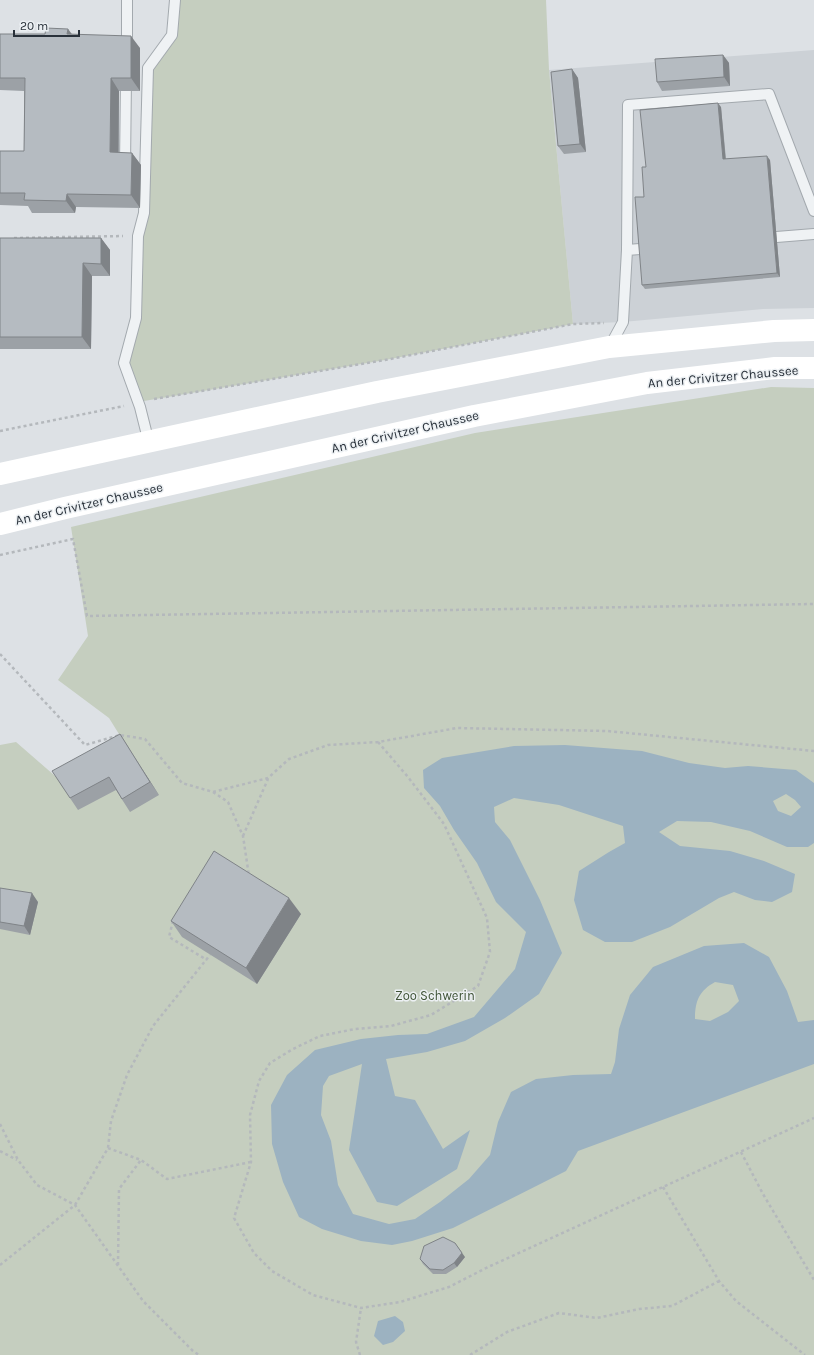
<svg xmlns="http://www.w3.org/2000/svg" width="814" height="1355" font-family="Karla,sans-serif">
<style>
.built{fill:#ccd1d6}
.green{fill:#c5cebf}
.water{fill:#9cb2c1;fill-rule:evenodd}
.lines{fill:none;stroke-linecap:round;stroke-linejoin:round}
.lane-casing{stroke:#a3a9ae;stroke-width:12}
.path{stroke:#b4b8bc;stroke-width:2.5;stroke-dasharray:3 3;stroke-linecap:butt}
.lane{stroke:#eff2f4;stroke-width:10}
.secondary{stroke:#fff;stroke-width:22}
.wall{fill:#9ca1a6}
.shaded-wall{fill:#7f8387}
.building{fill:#b5bbc1;stroke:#7f8387}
.labels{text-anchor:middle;stroke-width:3;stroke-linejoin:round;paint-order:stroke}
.street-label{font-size:13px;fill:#29313a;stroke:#ecf0f3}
.park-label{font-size:13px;fill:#405437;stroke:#ecf0f3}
</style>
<rect width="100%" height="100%" fill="#dde1e5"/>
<path class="built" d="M 814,50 L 814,308 L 763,309 L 623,322 L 573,324 L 549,70 Z"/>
<path class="green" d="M 175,0 L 546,0 L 549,70 L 573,324 L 385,360 L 138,402 L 124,363 L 136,318 L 148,68 L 172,35 Z
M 771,387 L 814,388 L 814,1355 L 0,1355 L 0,745 L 16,742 L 62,782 L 127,747 L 109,718 L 58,680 L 88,636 L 71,527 L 475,433 Z"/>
<path class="water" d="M 565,745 L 642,751 L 689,763 L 725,768 L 748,766 L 796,770 L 814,783 L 814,843 L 808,847 L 787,847 L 750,831 L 711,822 L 677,821 L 659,832 L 680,846 L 730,851 L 764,861 L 795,874 L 792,892 L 772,902 L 755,900 L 734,892 L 719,898 L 670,927 L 632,942 L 605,942 L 583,930 L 574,900 L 579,871 L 609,852 L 625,843 L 623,826 L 559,805 L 514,798 L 494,807 L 495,822 L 510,840 L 540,900 L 562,953 L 539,994 L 505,1018 L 465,1041 L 427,1052 L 386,1059 L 395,1096 L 415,1100 L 443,1149 L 470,1130 L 457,1169 L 397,1206 L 377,1202 L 349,1150 L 362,1064 L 329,1076 L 323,1086 L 321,1115 L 331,1141 L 338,1185 L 353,1214 L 389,1224 L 415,1219 L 440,1202 L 469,1179 L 490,1155 L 498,1122 L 511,1092 L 536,1079 L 573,1075 L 611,1074 L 615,1062 L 619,1029 L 630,995 L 653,967 L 704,946 L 744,943 L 769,957 L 787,991 L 798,1022 L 814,1020 L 814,1064 L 578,1151 L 566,1171 L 453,1228 L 412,1241 L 392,1245 L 361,1241 L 322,1229 L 299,1217 L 283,1182 L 272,1144 L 271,1105 L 287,1075 L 315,1050 L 361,1039 L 398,1035 L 427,1034 L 474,1017 L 515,969 L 526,932 L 496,902 L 477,863 L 454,830 L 440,806 L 424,788 L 423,770 L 442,758 L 514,746 ZM 786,794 L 795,800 L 801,807 L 791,816 L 778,811 L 773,801 ZM 715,982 L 733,985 L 739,1001 L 728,1012 L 710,1021 L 695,1019 C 695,1001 699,991 715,982 Z
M 395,1316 L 403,1322 L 405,1331 L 393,1342 L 383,1345 L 374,1336 L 378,1321 Z"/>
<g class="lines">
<defs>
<path id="lane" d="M 127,48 L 127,0
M 125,166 L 126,78
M 764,238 L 814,234
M 627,250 L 653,248
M 610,346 L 623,322 L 627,250 L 628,105 L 769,94 L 814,211
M 149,443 L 140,407 L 124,363 L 136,318 L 138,236 L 144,213 L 148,68 L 172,35 L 175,0"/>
</defs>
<use href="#lane" class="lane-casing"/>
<path class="path" d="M 14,238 L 123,236
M 154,399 L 385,360 L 573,324 L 604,323
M 0,431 L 124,406
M 0,555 L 73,539 L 87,616 L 814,604
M 0,654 L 85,745 L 120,735 L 145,739 L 182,783 L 213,792 L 228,802 L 243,836 L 249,876
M 378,742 L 408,777 L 444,824 L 487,918 L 490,952 L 478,986 L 431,1015 L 391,1026 L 355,1029 L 320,1036 L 293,1049 L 270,1063 L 259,1081 L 250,1115 L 251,1162 L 234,1218 L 254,1253 L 272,1271 L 313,1295 L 361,1308 L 400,1302 L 449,1287 L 488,1267 L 814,1118
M 213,792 L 268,778 L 289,759 L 328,745 L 378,742 L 457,728 L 607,731 L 814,751
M 243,836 L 268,779
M 173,921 L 169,937 L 207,960
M 0,1124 L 18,1160 L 37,1185 L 75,1205 L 143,1301 L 193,1351 L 199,1355
M 108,1148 L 141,1160 L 167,1179 L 251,1162
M 0,1151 L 17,1160
M 741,1152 L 763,1194 L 814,1280
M 663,1187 L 719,1281 L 736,1301 L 805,1355
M 0,1265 L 75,1205 L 108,1148 L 111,1121 L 127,1075 L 153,1026 L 210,955
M 118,1265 L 119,1189 L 141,1160
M 360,1355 L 356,1342 L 361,1308
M 470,1355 L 507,1332 L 559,1313 L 597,1318 L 639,1309 L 672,1306 L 719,1281"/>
<use href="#lane" class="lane"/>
<path class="secondary" d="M 0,474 L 377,392 L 609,347 L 774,331 L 814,330
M 0,524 L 65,508 L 474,416 L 647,383 L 775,368 L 814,368"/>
</g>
<path class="wall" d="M 68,29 L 72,34 L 140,48 L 140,91 L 119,91 L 119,153 L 132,153 L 141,165 L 140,208 L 76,207 L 75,213 L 32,213 L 28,206 L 0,205 L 0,151 L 24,151 L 24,91 L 0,90 L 0,34 L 45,34 Z
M 723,55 L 729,63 L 730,86 L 662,91 L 657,82 Z
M 572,69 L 578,78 L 586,152 L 564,154 L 558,146 Z
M 721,107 L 726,159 L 770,160 L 780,277 L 645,289 L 642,285 L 644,197 L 646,167 Z
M 0,238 L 101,238 L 110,250 L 110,276 L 92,276 L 91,349 L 0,349 Z
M 120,734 L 128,747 L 159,795 L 130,812 L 116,790 L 78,810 L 70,798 Z
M 0,888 L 38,902 L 30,935 L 0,929 Z
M 301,914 L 257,984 L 182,937 L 171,921 Z
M 465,1257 L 457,1267 L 446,1274 L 433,1274 L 423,1264 L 420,1259 Z"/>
<path class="shaded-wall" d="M 68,29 L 76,41 L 67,34 Z
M 131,36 L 140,48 L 140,91 L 131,78 Z
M 723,55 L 729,63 L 730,86 L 724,77 Z
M 572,69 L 578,78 L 586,152 L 580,144 Z
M 111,78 L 119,91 L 118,165 L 110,152 Z
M 718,103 L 721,107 L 726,164 L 723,159 Z
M 132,153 L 141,165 L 140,208 L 131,195 Z
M 767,156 L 770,160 L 780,277 L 777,273 Z
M 67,194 L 76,207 L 75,213 L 66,201 Z
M 101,238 L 110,250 L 110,276 L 101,264 Z
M 83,263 L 92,276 L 91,349 L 82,337 Z
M 120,734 L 128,747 L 159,795 L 150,782 Z
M 32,893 L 38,902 L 30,935 L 24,926 Z
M 289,898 L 301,914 L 257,984 L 246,968 Z
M 455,1243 L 465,1257 L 457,1267 L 454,1263 Z"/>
<path class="building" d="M 46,28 L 68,29 L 67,34 L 131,36 L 131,78 L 111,78 L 110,152 L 132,153 L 131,195 L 67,194 L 66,201 L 24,200 L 25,193 L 0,193 L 0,151 L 24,151 L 25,78 L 0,78 L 0,34 L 45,34 Z
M 723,55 L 724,77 L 657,82 L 655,59 Z
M 572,69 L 580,144 L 558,146 L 551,72 Z
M 718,103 L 723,159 L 767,156 L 777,273 L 642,285 L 635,197 L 644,197 L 642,167 L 646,167 L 640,110 Z
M 0,238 L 101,238 L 101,264 L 83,263 L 82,337 L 0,337 Z
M 120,734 L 150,782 L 122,799 L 109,777 L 70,798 L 52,771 Z
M 214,851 L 289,898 L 246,968 L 171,921 Z
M 0,888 L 32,893 L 24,926 L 0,922 Z
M 443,1237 L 455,1243 L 462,1253 L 454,1263 L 443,1270 L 430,1269 L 420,1259 L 424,1246 Z"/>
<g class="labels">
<g class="street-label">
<text transform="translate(723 376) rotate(-5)" y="5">An der Crivitzer Chaussee</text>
<text transform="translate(405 431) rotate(-13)" y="5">An der Crivitzer Chaussee</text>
<text transform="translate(89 503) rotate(-13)" y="5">An der Crivitzer Chaussee</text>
</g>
<g class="park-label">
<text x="435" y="1000">Zoo Schwerin</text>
</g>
</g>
<path d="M14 30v6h65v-6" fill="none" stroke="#29313a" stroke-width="2"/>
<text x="20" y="30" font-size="12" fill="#29313a" stroke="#ecf0f3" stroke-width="3" paint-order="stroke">20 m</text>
</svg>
